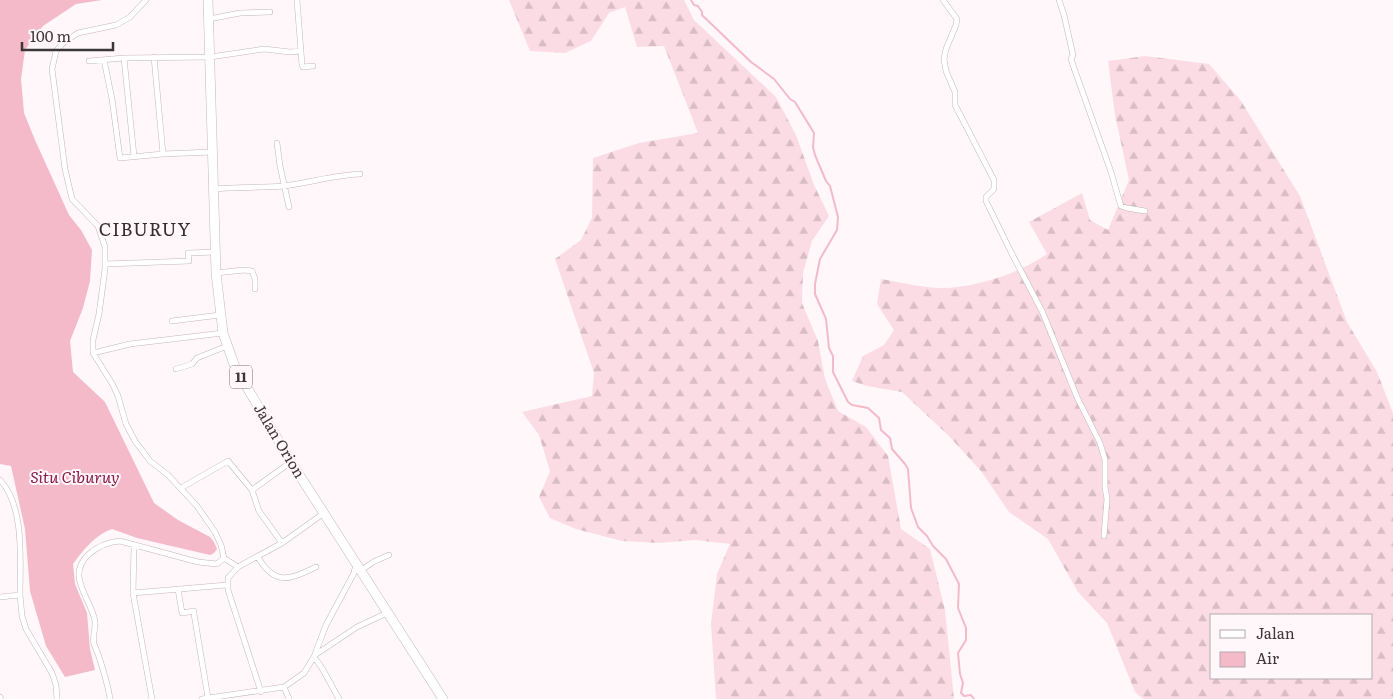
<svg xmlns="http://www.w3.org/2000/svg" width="1393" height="699" font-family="Literata,serif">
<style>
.forest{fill:url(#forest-firs);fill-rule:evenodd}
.water{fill:#f4baca}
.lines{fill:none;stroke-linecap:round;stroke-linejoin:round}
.stream{stroke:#f4baca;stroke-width:2}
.street-casing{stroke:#c3b7ba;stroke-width:6}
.highway-casing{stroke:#c3b7ba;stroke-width:10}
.street{stroke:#fff;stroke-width:5}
.highway{stroke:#fff;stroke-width:9}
.labels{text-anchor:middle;stroke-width:4;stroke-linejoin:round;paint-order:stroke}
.shield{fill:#fff7f9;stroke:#767071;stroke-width:1}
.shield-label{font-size:14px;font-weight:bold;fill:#3b3637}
.street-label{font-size:15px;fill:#3b3637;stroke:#fff7f9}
.water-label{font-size:16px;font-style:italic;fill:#8a1d4b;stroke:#fff7f9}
.quarter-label{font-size:18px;letter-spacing:1px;fill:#362d30;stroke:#fff7f9}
</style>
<defs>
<pattern id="forest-firs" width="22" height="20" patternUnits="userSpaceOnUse" patternTransform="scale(1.25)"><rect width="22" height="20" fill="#fcdce4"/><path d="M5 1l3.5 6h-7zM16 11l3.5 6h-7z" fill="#d9bdc4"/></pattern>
</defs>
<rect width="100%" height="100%" fill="#fff7f9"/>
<path class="forest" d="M 509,0 L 684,0 L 694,20 L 776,97 L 796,135 L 814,185 L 829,216 L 812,241 L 803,273 L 802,303 L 818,341 L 825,379 L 838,411 L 866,427 L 888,456 L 901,529 L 930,549 L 945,610 L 954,699 L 716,699 L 711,624 L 717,574 L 730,544 L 695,540 L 659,543 L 622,541 L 576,529 L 550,518 L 539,497 L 550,471 L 539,435 L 522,412 L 592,396 L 594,373 L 555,259 L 581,240 L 592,218 L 593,158 L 639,143 L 698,133 L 664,46 L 637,47 L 625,7 L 609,13 L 591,41 L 565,53 L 530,51 Z
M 1145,56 L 1209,64 L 1241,101 L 1300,196 L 1347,322 L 1377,372 L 1393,413 L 1393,699 L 1143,699 L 1135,692 L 1107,623 L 1078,592 L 1048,539 L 1009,512 L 981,471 L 949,436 L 902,392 L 867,386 L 852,381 L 863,356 L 884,345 L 894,330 L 877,304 L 881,279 C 900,282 923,288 942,288 C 974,288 1020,273 1047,254 L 1029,222 L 1082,193 L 1090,220 L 1108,230 L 1129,180 L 1115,115 L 1108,61 ZM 1212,615 L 1372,615 L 1372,678 L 1212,678 Z"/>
<path class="water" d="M 0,0 L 102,0 L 76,4 L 43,26 L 25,50 L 21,79 L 24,113 L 35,140 L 69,215 L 81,230 L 92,250 L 90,281 L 83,308 L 70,341 L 73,372 L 105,402 L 154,503 L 178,520 L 210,537 L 214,542 L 217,549 L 214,553 L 210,555 L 137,538 L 112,529 C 95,535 84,549 73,564 L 75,584 L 87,613 L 90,649 L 95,670 L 65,677 L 46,646 L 30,591 L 25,529 L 11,466 L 0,464 Z"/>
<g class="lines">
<path class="stream" d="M 691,0 L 694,5 L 698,6 L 702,12 L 702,15 L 751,62 L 774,79 L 790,99 L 795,102 L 814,133 L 813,147 L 815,155 L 826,181 L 830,186 L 838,217 L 837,230 L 820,259 L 815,284 L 815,294 L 826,319 L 829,348 L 833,356 L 833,372 L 848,402 L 852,405 L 868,408 L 879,418 L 881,430 L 890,438 L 892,449 L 905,464 L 908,469 L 911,508 L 918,527 L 927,536 L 933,546 L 946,559 L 959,584 L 958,608 L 966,628 L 966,640 L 958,653 L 960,674 L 963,683 L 961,693 L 964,696 L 971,695 L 974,699"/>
<defs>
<path id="street" d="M 146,0 L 130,17 L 116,25 L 78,33 L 63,43 L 56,51 L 52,69 L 65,169 L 72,199 L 98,226 L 105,247 L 105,269 L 99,314 L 93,340 L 93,353 L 113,385 L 118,396 L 126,424 L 135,441 L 150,461 L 168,475 L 197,506 L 215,532 L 221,545 L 224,558 L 238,567
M 297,0 L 302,65 L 303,67 L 313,66
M 943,0 L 957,19 L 956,25 L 946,49 L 944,59 L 946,71 L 955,92 L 955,105 L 994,180 L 994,189 L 986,197 L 986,201 L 1011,252 L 1042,311 L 1077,397 L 1100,443 L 1105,460 L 1105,487 L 1107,499 L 1104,536
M 1059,0 L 1064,15 L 1073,55 L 1071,59 L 1074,68 L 1111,172 L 1120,203 L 1121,206 L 1127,208 L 1145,211
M 209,19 L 240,13 L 270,12
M 154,57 L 163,154
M 124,58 L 134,156
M 104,60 L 112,99 L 120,158 L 163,154 L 212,152
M 89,61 L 124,58 L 210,57 L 264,49 L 290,52 L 301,51
M 277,143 L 280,166 L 289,207
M 214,189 C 237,187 260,188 283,186 C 309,183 334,175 360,174
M 105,264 L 189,261 L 188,253 L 216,252
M 216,273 L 244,270 L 252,271 L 255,279 L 255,289
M 172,321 L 220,315
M 93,353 L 130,344 L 223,333
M 176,369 L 192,364 L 197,358 L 227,346
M 0,480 C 25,506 20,561 20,595
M 181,488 L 228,461 L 252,490 L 259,511 L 282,543
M 252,490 L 291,462
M 134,546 L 133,593 L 152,699
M 258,557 C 275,587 291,579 316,567
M 361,570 L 375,561 L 389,555
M 178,589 L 182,613 L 194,611 L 194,614 L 208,698
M 133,593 L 227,585
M 0,597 L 20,595 L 22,616 L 26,629 L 52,673 L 56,685 L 57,699
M 315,654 L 326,625 L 354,573 L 356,564
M 314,657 L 322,668 L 339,699
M 284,687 L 289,699
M 261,692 L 228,590 L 228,578 L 238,567 L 282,543 L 324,513
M 0,697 L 1,699
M 110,699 C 108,684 103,669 98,654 C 97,651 95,647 94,644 C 92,636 96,628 95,621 C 91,598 65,576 89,554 C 98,546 108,542 120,541 L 198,562 L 217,564 L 224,558
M 202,699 L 284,687 L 304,673 L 315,655 L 357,627 L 387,613"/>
<path id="highway" d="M 208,0 L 216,273 L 223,333 L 235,367 L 291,462 L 443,699"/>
</defs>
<use href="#street" class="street-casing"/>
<use href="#highway" class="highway-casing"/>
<use href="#street" class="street"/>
<use href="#highway" class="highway"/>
</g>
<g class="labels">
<rect class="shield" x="230" y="365.5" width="22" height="23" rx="4"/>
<g class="shield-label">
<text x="241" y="382">11</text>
</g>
<g class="street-label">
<text transform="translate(279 441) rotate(59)" y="5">Jalan Orion</text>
</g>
<g class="water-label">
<text x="75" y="483">Situ Ciburuy</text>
</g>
<g class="quarter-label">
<text x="145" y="236">CIBURUY</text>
</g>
</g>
<rect x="1210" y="614" width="162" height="65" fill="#fff7f9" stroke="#b1aaab"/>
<rect x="1220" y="630" width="25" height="8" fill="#ffffff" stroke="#b1aaab"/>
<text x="1256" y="639" font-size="15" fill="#3b3637">Jalan</text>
<rect x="1220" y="652" width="25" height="15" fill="#f4baca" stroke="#b1aaab"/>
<text x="1256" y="664" font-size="15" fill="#3b3637">Air</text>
<path d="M22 42v8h91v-8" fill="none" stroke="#3b3637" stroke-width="2.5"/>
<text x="30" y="42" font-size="15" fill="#3b3637" stroke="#fff7f9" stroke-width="4" paint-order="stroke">100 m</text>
</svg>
